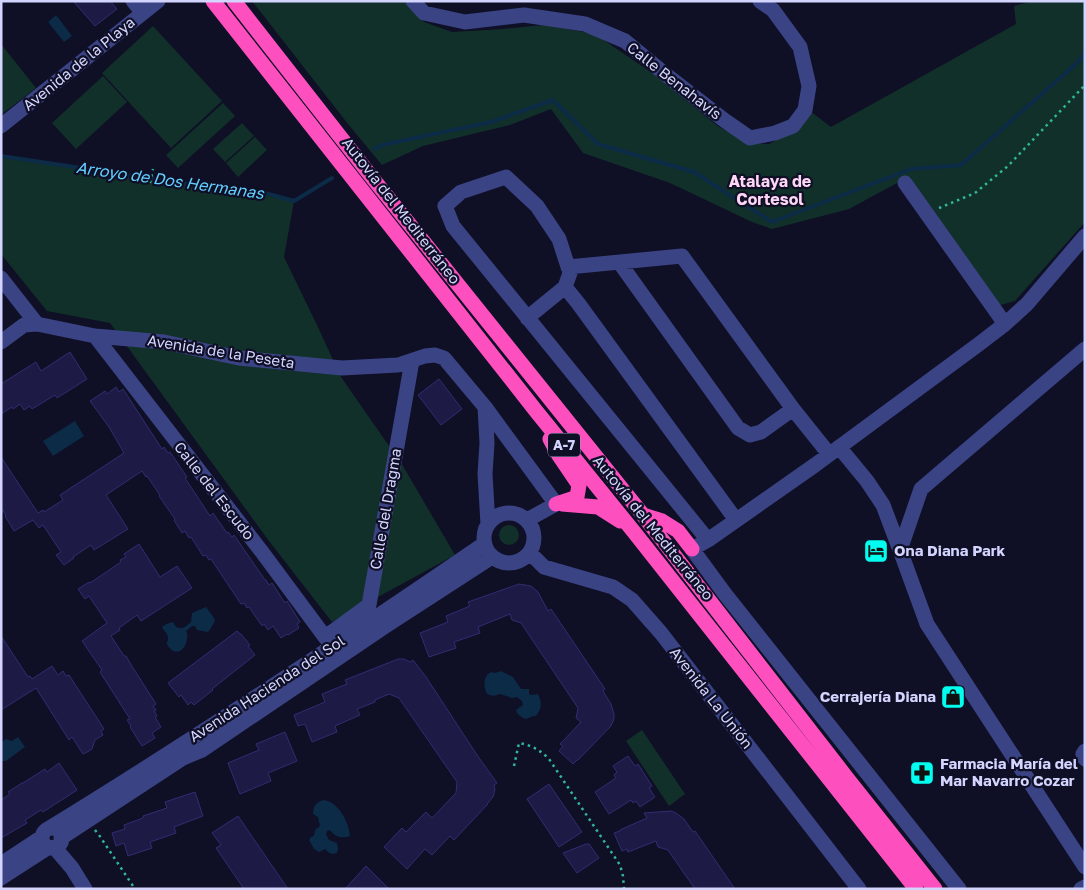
<svg xmlns="http://www.w3.org/2000/svg" width="1086" height="890" font-family="'Golos Text',sans-serif">
<style>
.green{fill:#12302a}
.water{fill:#0c2b47}
.lines{fill:none;stroke-linecap:round;stroke-linejoin:round}
.stream{stroke:#0c2b47;stroke-width:4}
.building{fill:#1d1b46;stroke:#302d72}
.path{stroke:#2fb79a;stroke-width:2.5;stroke-dasharray:2.5 4;stroke-linecap:butt}
.minor{stroke:#3a4384;stroke-width:15}
.highway{stroke:#fe4fbf;stroke-width:15}
.labels{text-anchor:middle;stroke-width:4.5;stroke-linejoin:round;paint-order:stroke}
.shield{fill:#0f0f26;stroke:#999abe;stroke-width:1}
.shield-label{font-size:14px;font-weight:bold;fill:#d4d5ff}
.street-label{font-size:15px;fill:#d4d5ff;stroke:#0f0f26}
.poi-label{font-size:15px;font-weight:bold;fill:#d4d5ff;stroke:#0f0f26;text-anchor:start}
.water-label{font-size:16px;font-style:italic;fill:#62cfff;stroke:#0f0f26}
.neighbourhood-label{font-size:16px;font-weight:bold;fill:#ffd6f6;stroke:#0f0f26}
</style>
<rect width="100%" height="100%" fill="#0f0f26"/>
<path class="green" d="M 252,1 L 405,1 L 424,22 L 452,32 L 503,29 L 544,25 L 595,34 L 652,73 L 719,127 L 749,143 L 769,144 L 792,131 L 810,111 L 831,127 L 1016,24 L 1014,6 L 1032,1 L 1085,1 L 1085,222 L 1015,301 L 997,306 L 908,177 L 849,209 L 772,229 L 752,222 L 670,183 L 583,153 L 551,109 L 510,125 L 423,146 L 382,165 L 348,124 Z
M 153,26 L 222,101 L 171,148 L 102,73 Z
M 1,44 L 36,88 L 1,115 Z
M 103,76 L 127,102 L 76,149 L 52,123 Z
M 223,103 L 235,116 L 178,168 L 166,155 Z
M 242,123 L 254,136 L 225,162 L 213,149 Z
M 255,137 L 267,150 L 238,177 L 226,163 Z
M 1,156 L 181,183 L 258,191 L 294,201 L 284,257 L 316,323 L 341,377 L 403,466 L 455,555 L 332,622 L 269,541 L 110,323 L 47,311 L 1,254 Z
M499 535a10 10 0 1 1 20 0a10 10 0 1 1-20 0Z
M 642,730 L 685,794 L 669,806 L 626,741 Z"/>
<path class="water" d="M 56,15 L 72,36 L 64,42 L 48,22 Z
M 75,421 L 84,436 L 53,456 L 43,441 Z
M 206,607 L 214,618 L 215,621 L 209,631 L 207,632 L 197,630 L 195,626 L 192,626 L 186,631 C 187,633 188,636 187,639 C 186,649 176,658 168,646 C 165,641 168,644 168,638 C 168,634 164,631 162,627 L 166,624 L 173,622 L 176,627 C 183,630 186,626 191,622 L 192,613 Z
M 501,671 L 513,677 L 521,689 L 529,689 L 529,694 L 531,695 L 538,694 C 542,702 542,708 536,716 C 526,716 528,724 517,713 L 516,710 L 523,705 L 522,701 L 517,697 L 512,698 L 500,694 L 493,696 L 487,694 C 483,686 483,676 491,672 L 495,673 Z
M 18,737 L 25,747 L 6,761 L 2,761 L 1,742 L 6,739 L 12,741 Z
M 323,800 C 338,801 349,822 350,836 C 342,839 335,837 330,830 L 327,831 L 326,834 L 329,840 L 337,843 L 338,849 L 337,853 C 331,855 329,853 325,849 L 319,852 L 314,849 L 309,840 L 311,837 L 314,836 L 315,830 L 320,826 L 318,817 L 313,814 C 313,807 316,802 323,800 Z"/>
<g class="lines">
<path class="stream" d="M 374,149 L 382,145 L 491,122 L 553,100 L 598,144 L 694,172 L 772,222 L 911,169 L 961,165 L 1077,63 L 1085,53
M 1,156 L 181,183 L 258,191 L 294,201 L 332,178"/>
</g>
<path class="building" d="M 73,1 L 110,1 L 117,9 L 95,26 Z
M 70,352 L 87,379 L 57,398 L 55,395 L 32,409 L 30,406 L 24,410 L 20,404 L 13,409 L 12,407 L 1,414 L 1,384 L 36,362 L 41,371 Z
M 439,379 L 462,409 L 441,425 L 418,395 Z
M 116,387 L 119,392 L 123,389 L 162,449 L 164,447 L 168,453 L 170,452 L 187,477 L 185,478 L 210,516 L 213,513 L 227,533 L 228,532 L 232,537 L 234,535 L 265,580 L 266,580 L 269,585 L 272,583 L 285,603 L 287,601 L 300,622 L 297,624 L 299,628 L 288,635 L 287,634 L 281,638 L 273,626 L 268,630 L 264,624 L 262,626 L 249,607 L 247,608 L 244,603 L 241,604 L 211,559 L 209,560 L 206,555 L 203,556 L 191,537 L 189,538 L 185,531 L 182,533 L 174,520 L 175,519 L 159,496 L 160,495 L 147,476 L 146,477 L 142,471 L 106,495 L 128,529 L 94,550 L 91,545 L 73,557 L 74,558 L 64,565 L 56,555 L 61,552 L 43,525 L 39,528 L 33,520 L 14,531 L 5,516 L 6,515 L 1,508 L 1,457 L 38,513 L 43,510 L 44,512 L 63,500 L 60,495 L 124,453 L 109,427 L 90,401 L 105,391 L 107,394 Z
M 139,544 L 160,577 L 177,566 L 192,588 L 141,621 L 137,615 L 119,628 L 120,630 L 111,636 L 124,656 L 126,656 L 130,663 L 156,704 L 153,706 L 156,710 L 154,711 L 157,716 L 155,717 L 161,727 L 152,733 L 155,738 L 142,746 L 130,727 L 131,726 L 127,720 L 130,719 L 100,672 L 102,670 L 82,641 L 107,623 L 89,596 L 85,599 L 78,589 L 89,582 L 90,583 L 121,562 L 120,560 L 126,557 L 124,554 Z
M 519,584 L 531,586 L 538,592 L 548,611 L 551,609 L 605,689 L 603,691 L 611,704 L 614,714 L 614,719 L 611,726 L 578,760 L 577,760 L 573,764 L 559,751 L 563,746 L 560,744 L 581,722 L 576,718 L 578,708 L 521,623 L 512,620 L 510,614 L 478,627 L 480,633 L 454,642 L 456,648 L 429,657 L 420,633 L 448,622 L 446,616 L 470,606 L 468,602 Z
M 237,631 L 240,634 L 241,634 L 250,645 L 248,646 L 255,655 L 212,689 L 213,690 L 194,705 L 191,702 L 188,705 L 181,695 L 179,697 L 168,683 Z
M 1,636 L 28,677 L 30,676 L 32,679 L 52,666 L 58,675 L 63,671 L 66,676 L 69,675 L 104,729 L 101,731 L 103,735 L 95,740 L 92,749 L 89,751 L 83,754 L 72,737 L 69,740 L 36,688 L 1,710 Z
M 398,659 L 404,659 L 410,662 L 413,660 L 426,677 L 477,755 L 497,783 L 494,785 L 495,790 L 493,797 L 487,804 L 488,804 L 454,840 L 450,836 L 432,855 L 425,849 L 407,869 L 384,847 L 402,828 L 406,832 L 426,812 L 432,818 L 456,793 L 457,782 L 399,698 L 389,694 L 375,700 L 375,702 L 357,709 L 360,715 L 335,726 L 337,732 L 312,742 L 305,724 L 298,726 L 294,715 L 325,702 L 322,694 L 347,684 L 345,680 Z
M 285,732 L 297,761 L 268,773 L 271,781 L 240,794 L 228,763 L 259,750 L 256,744 Z
M 628,756 L 635,766 L 638,764 L 652,786 L 649,788 L 655,797 L 640,807 L 636,801 L 633,803 L 631,800 L 609,814 L 595,792 L 616,778 L 614,775 L 617,772 L 613,766 Z
M 59,763 L 77,790 L 43,812 L 41,810 L 25,820 L 27,823 L 1,838 L 1,800 L 10,794 L 8,792 L 22,783 L 23,783 L 45,769 L 47,772 Z
M 549,784 L 582,832 L 559,847 L 527,799 Z
M 195,792 L 203,816 L 174,827 L 176,833 L 150,842 L 152,848 L 128,856 L 124,843 L 116,846 L 112,833 L 125,829 L 124,825 L 143,818 L 143,816 L 167,808 L 165,802 Z
M 671,811 L 676,813 L 684,819 L 693,832 L 695,831 L 735,889 L 695,889 L 668,850 L 658,847 L 656,841 L 628,852 L 627,849 L 622,851 L 614,833 L 620,831 L 620,830 L 647,818 L 644,813 Z
M 238,816 L 288,889 L 244,889 L 216,848 L 221,845 L 212,833 Z
M 586,844 L 589,844 L 599,858 L 577,873 L 563,853 Z
M 366,866 L 389,889 L 345,889 Z"/>
<g class="lines">
<path class="path" d="M 150,183 L 153,169
M 939,208 L 975,193 L 1008,166 L 1085,85
M 514,766 L 519,743 C 531,745 540,750 549,759 L 620,865 L 623,876 L 624,889
M 95,830 L 99,835 L 135,889"/>
<path class="minor" d="M 133,1 L 143,13
M 413,1 L 424,13 L 465,22 L 524,15 L 585,24 L 625,41 L 665,74 L 724,120 L 750,138 L 775,133 L 793,126 L 805,110 L 809,86 L 800,47 L 773,10 L 760,1
M 1,126 L 158,1
M 905,183 L 1005,324
M 619,262 L 738,428 L 750,435 L 761,432 L 793,409
M 568,267 L 682,256 L 793,409 L 829,454
M 1,278 L 37,324
M 565,287 L 578,303 L 736,520
M 527,318 L 565,287 L 570,273 L 559,239 L 537,206 L 506,177 L 461,192 L 445,206 L 453,226 L 708,540
M 95,336 L 262,552 L 325,637 L 333,646
M 1,342 L 24,325 L 37,324 L 95,336 L 164,342 L 239,358 L 342,368 L 398,365 L 425,356 L 435,355 L 444,358 L 485,407 L 487,443 L 485,474 L 488,524
M 1085,349 L 921,489 L 900,550 L 927,624 L 1085,867
M 485,407 L 556,504 L 527,520
M 839,447 L 867,481 L 883,505 L 900,550
M484 538a25 25 0 1 1 50 0a25 25 0 1 1-50 0Z
M 530,553 L 544,567 L 613,587 L 632,600 L 661,633 L 859,889
M 325,637 L 369,605 L 412,361
M 1085,751 L 1083,754 L 1085,759
M42 838a10 10 0 1 1 20 0a10 10 0 1 1-20 0Z
M 48,829 C 196,738 341,642 484,544
M 61,838 L 183,758 L 202,750 L 387,625 L 492,557
M 54,847 L 72,868 L 85,889
M 1,864 L 42,837
M 1,878 L 49,847
M 959,889 L 725,594 L 692,549 L 708,540 L 815,465 L 979,344 L 1005,324 L 1027,304 L 1085,236
M 1081,889 L 1085,887"/>
<path class="highway" d="M 213,1 L 536,411 L 634,532 L 916,889
M 234,1 L 378,185 L 643,515 L 847,778 L 935,889
M 550,439 L 558,454 L 579,485 L 577,497 L 556,504
M 562,504 L 598,507 L 620,521
M 643,515 L 662,521 L 678,531 L 692,549"/>
</g>
<defs>
<symbol id="hotel-square" viewBox="-11 -11 22 22"><rect x="-9" y="-9" width="18" height="18" rx="4" fill="#01feef" stroke="#0f0f26"/><path d="M-6-4.5h1.5V1H6V5H4.5V3h-9V5H-6ZM-4 0a1.8 1.8 0 1 1 3.6 0ZM.5 0V-2.5h3Q6-2.5 6 0Z" fill="#111"/></symbol>
<symbol id="shop-square" viewBox="-11 -11 22 22"><rect x="-9" y="-9" width="18" height="18" rx="4" fill="#01feef" stroke="#0f0f26"/><path d="M-5-2.5h2.3a2.7 3.5 0 0 1 5.4 0H5L5.5 6h-11ZM-1.5-2.5h3a1.5 2.3 0 0 0-3 0Z" fill="#111"/></symbol>
<symbol id="pharmacy-square" viewBox="-11 -11 22 22"><rect x="-9" y="-9" width="18" height="18" rx="4" fill="#01feef" stroke="#0f0f26"/><path d="M-2-6h4v4h4v4h-4v4h-4v-4h-4v-4h4Z" fill="#111"/></symbol>
</defs>
<g fill-rule="evenodd">
<use href="#hotel-square" x="862" y="537" width="28" height="28"/>
<use href="#shop-square" x="939" y="683" width="28" height="28"/>
<use href="#pharmacy-square" x="908" y="759" width="28" height="28"/>
</g>
<g class="labels">
<rect class="shield" x="548" y="433.5" width="32" height="23" rx="4"/>
<g class="shield-label">
<text x="564" y="450">A-7</text>
</g>
<g class="street-label">
<text transform="translate(79 64) rotate(-39)" y="5">Avenida de la Playa</text>
<text transform="translate(674 81) rotate(38)" y="5">Calle Benahavís</text>
<text transform="translate(401 211) rotate(52)" y="5">Autovía del Mediterráneo</text>
<text transform="translate(221 352) rotate(9)" y="5">Avenida de la Peseta</text>
<text transform="translate(214 491) rotate(52)" y="5">Calle del Escudo</text>
<text transform="translate(386 509) rotate(-80)" y="5">Calle del Dragma</text>
<text transform="translate(653 528) rotate(51)" y="5">Autovía del Mediterráneo</text>
<text transform="translate(267 689) rotate(-33)" y="5">Avenida Hacienda del Sol</text>
<text transform="translate(711 698) rotate(52)" y="5">Avenida La Unión</text>
</g>
<g class="poi-label">
<text x="894" y="556">Ona Diana Park</text>
<text x="936" y="702" text-anchor="end">Cerrajería Diana</text>
<text x="940" y="769">Farmacia María del<tspan x="940" dy="17">Mar Navarro Cozar</tspan></text>
</g>
<g class="water-label">
<text transform="translate(170 180) rotate(8)" y="6">Arroyo de Dos Hermanas</text>
</g>
<g class="neighbourhood-label">
<text x="770" y="187">Atalaya de<tspan x="770" dy="18">Cortesol</tspan></text>
</g>
</g>
<rect width="1086" height="890" fill="none" stroke="#d4d5ff" stroke-width="5"/>
</svg>
